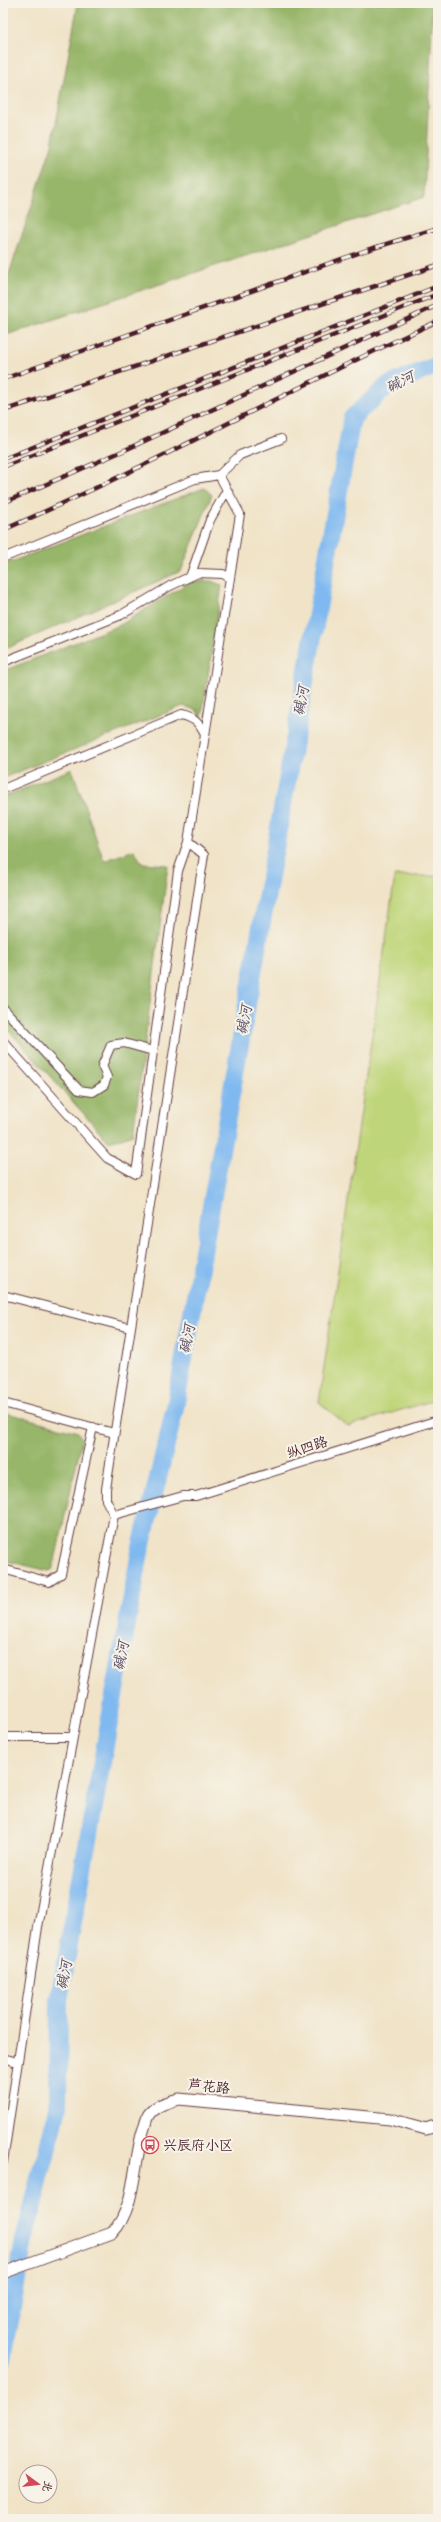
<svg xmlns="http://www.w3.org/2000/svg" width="441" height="2522" font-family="'Balsamiq Sans','LXGW WenKai TC',sans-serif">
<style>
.green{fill:#bfd579;stroke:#847a52}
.forest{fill:#97b669;stroke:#706a4a}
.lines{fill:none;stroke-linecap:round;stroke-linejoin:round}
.river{stroke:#80b9f0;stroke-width:18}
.street-casing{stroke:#633c42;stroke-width:10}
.secondary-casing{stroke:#633c42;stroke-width:13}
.street{stroke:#fff;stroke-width:8}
.secondary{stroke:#fff;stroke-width:11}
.rail-casing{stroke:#4a1f2b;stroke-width:4.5}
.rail{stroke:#f7f3e8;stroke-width:3;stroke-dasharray:9;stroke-linecap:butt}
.labels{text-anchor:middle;stroke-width:4;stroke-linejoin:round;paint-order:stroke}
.street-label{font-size:14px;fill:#4a1f2b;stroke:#f7f3e8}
.poi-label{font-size:14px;fill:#4a1f2b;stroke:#f7f3e8;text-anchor:start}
.water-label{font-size:15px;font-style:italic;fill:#5a4d66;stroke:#f7f3e8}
</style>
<rect width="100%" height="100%" fill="#f7f3e8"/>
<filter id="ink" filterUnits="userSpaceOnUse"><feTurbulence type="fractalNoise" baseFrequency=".025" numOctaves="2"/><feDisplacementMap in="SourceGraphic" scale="8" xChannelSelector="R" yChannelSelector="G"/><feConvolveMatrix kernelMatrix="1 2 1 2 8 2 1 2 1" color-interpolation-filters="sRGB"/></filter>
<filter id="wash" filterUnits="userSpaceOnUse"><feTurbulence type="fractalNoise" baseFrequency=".012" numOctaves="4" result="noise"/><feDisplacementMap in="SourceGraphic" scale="16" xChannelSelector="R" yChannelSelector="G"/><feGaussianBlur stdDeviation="0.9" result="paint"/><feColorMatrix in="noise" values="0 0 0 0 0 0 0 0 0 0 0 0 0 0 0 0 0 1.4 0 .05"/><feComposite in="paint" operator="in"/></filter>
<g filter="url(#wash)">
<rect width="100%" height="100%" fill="#f0e3c7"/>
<path class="green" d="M 395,876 L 438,876 L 438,1399 L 348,1426 L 319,1402 Z"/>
<path class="forest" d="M 78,3 L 433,3 L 424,197 L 3,336 L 3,292 L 52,145 Z
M 204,488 L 212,495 L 181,571 L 3,650 L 3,565 Z
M 211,581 L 222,585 L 201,721 L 197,710 L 183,706 L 3,778 L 3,671 L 120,625 L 190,582 Z
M 72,769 L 104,861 L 134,850 L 142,863 L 168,865 L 133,1134 L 109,1142 L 3,1024 L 3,797 Z
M 3,1412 L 78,1432 L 82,1439 L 53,1569 L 49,1571 L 3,1560 Z"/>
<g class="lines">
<path class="river" d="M 3,2359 L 24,2240 L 58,2108 L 59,2000 L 140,1552 L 175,1408 L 352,418 L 388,385 L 438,365"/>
</g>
</g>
<g filter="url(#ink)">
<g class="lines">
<defs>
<path id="street" d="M 219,475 L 240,455 L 281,439
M 3,558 L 195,479 L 219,475 L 240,514 L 230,578
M 190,577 L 210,520 L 227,490
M 3,662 L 121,615 L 170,586 L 198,573 L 223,574 L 230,578 L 205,735
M 3,789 L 181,715 C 195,718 199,723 205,735 L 188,842 L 204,855 L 106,1489 L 106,1500 L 114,1515 L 38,1927 L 3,2162
M 3,1008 L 79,1090 L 93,1092 L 104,1085 L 107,1077 L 102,1066 L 111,1045 L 124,1043 L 153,1051
M 3,1041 L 107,1158 L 136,1174 L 178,871 L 188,842
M 3,1295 L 130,1328
M 3,1403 L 114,1433
M 114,1515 L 183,1496 L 196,1496 L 438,1420
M 3,1569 L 49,1582 L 61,1574 L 93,1427
M 3,1737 L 73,1737
M 3,2058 L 17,2062"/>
<path id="secondary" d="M 3,2273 L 112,2233 C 136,2208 133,2164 143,2131 C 145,2126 146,2118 149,2114 C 156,2105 168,2102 179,2099 L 390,2119 L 426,2129 L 438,2125"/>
</defs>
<use href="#street" class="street-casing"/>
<use href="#secondary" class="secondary-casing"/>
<use href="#street" class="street"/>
<use href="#secondary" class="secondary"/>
<defs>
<path id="rail" d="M 3,379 L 367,250 L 438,228
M 3,411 L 438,265
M 3,459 L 438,286
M 3,467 L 438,294
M 3,503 L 125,450 L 438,305
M 3,530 C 151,466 292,388 438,321"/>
</defs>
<use href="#rail" class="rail-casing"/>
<use href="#rail" class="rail"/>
</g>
</g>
<defs>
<symbol id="bus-ring" viewBox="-11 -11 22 22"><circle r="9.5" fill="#f7f3e8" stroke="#d1495b" stroke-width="1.5"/><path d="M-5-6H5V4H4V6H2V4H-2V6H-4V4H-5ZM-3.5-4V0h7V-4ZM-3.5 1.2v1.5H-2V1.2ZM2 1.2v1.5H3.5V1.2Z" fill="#d1495b"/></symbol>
</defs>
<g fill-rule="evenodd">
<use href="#bus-ring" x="140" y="2135" width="20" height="20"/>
</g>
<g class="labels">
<g class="street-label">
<text transform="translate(307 1447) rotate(-18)" y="5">纵四路</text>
<text transform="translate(209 2086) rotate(6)" y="5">芦花路</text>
</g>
<g class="poi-label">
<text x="163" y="2150">兴辰府小区</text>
</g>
<g class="water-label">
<text transform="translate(400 382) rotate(-27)" y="5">碱河</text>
<text transform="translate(301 701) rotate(-80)" y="5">碱河</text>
<text transform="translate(244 1020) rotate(-80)" y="5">碱河</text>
<text transform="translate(187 1339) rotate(-80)" y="5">碱河</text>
<text transform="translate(121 1656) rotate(-80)" y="5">碱河</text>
<text transform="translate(64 1975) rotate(-80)" y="5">碱河</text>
</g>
</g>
<rect width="441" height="2522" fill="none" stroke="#f7f3e8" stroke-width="16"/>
<g transform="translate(38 2484) rotate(105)"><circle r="19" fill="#f7f3e8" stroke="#b29e9c"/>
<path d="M0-3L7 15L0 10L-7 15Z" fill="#d1495b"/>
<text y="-6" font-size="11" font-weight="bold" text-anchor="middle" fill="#4a1f2b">北</text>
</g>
</svg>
